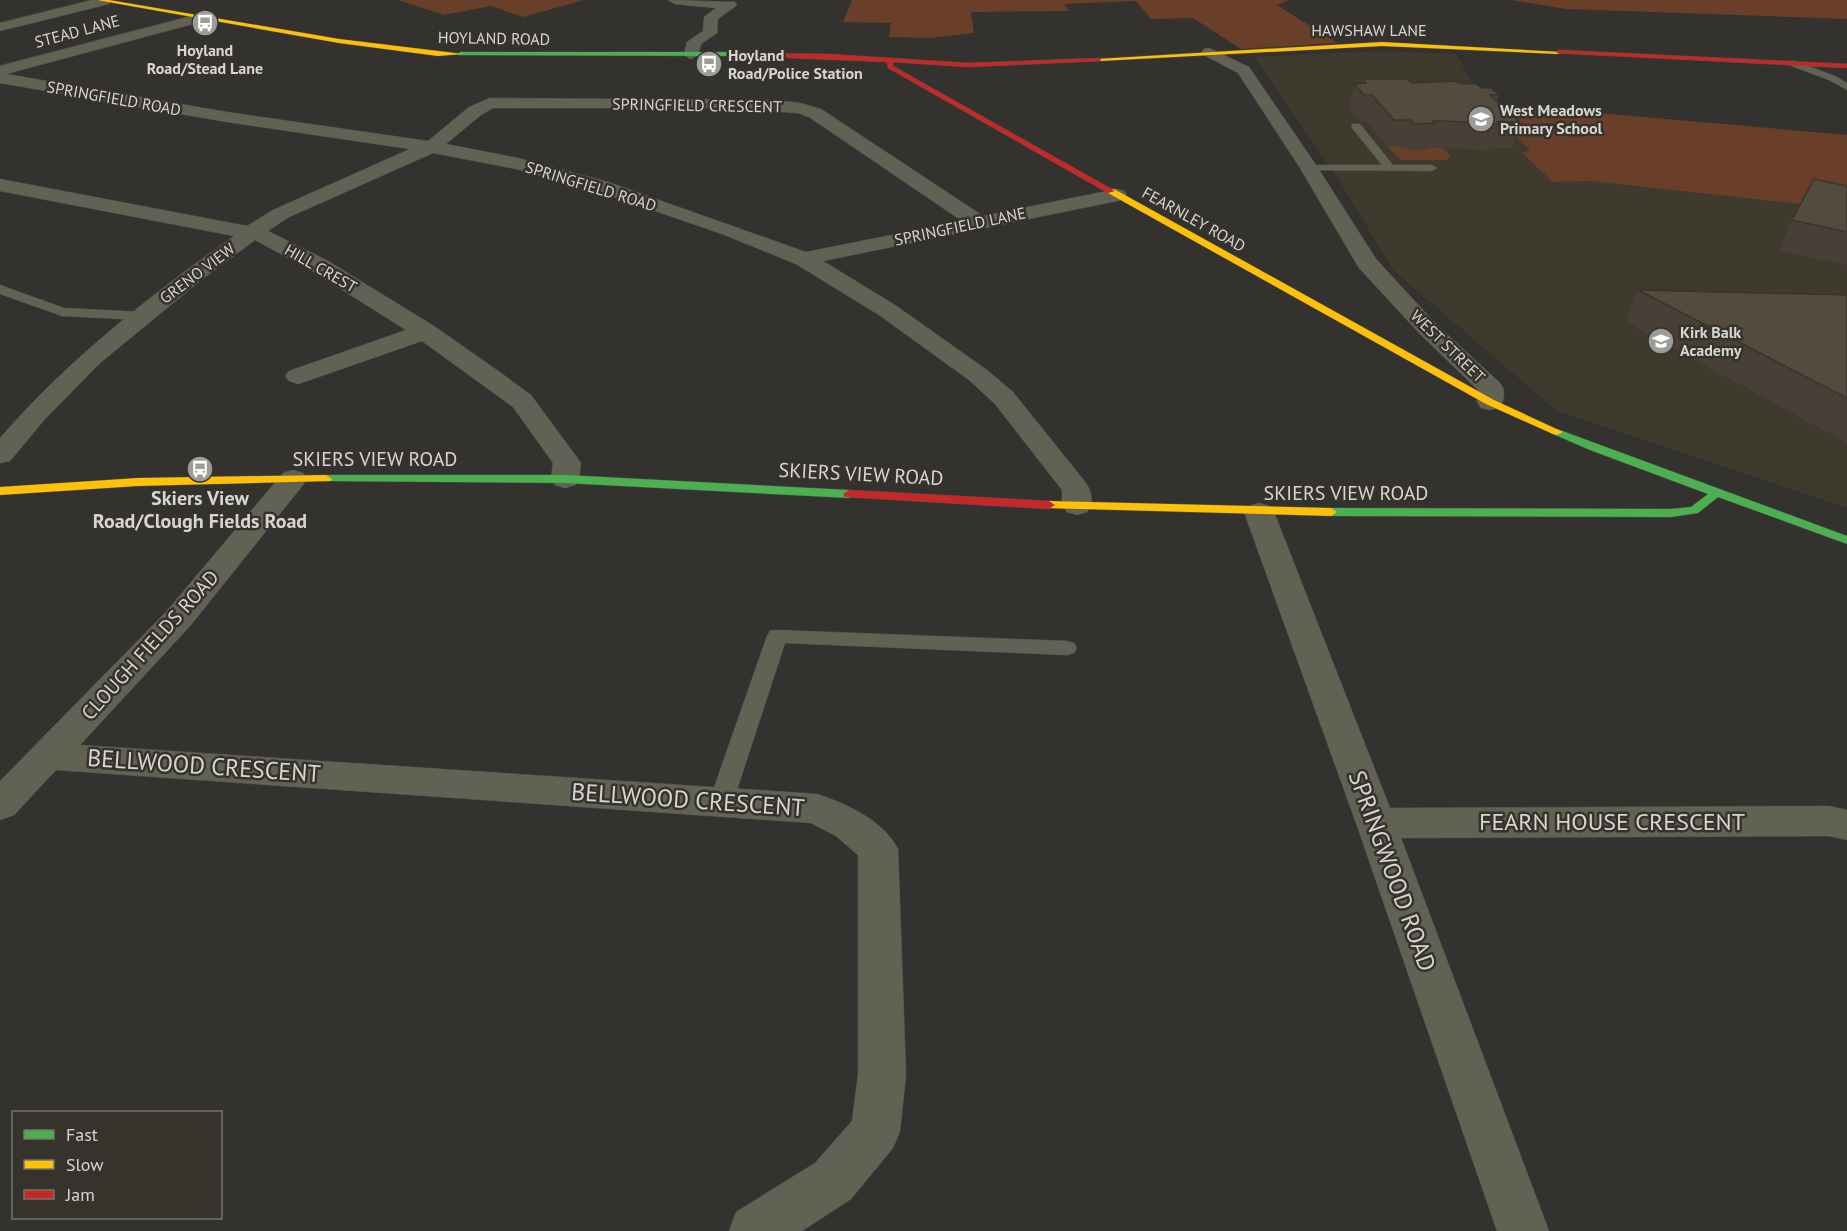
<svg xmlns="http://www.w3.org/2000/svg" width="1847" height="1231" font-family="'PT Sans',sans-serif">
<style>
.built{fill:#3e3a2e}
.green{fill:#6a3f29}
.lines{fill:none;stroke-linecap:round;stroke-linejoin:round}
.lane-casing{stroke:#504f4c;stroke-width:1}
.street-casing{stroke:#504f4c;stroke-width:1}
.fast-casing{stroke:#504f4c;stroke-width:1}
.slow-casing{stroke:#504f4c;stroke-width:1}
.jam-casing{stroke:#504f4c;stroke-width:1}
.lane{fill:#616253;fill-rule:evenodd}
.street{fill:#616253;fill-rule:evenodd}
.fast{fill:#4caf50;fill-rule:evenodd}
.slow{fill:#ffc107;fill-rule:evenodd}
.jam{fill:#c62828;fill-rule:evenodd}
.wall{fill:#484036}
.building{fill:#544b3f;stroke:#3b342c;stroke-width:1.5}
.labels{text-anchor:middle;stroke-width:5;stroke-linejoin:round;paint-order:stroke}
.far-street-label{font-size:16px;fill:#d7d5d1;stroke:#35332c}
.far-poi-label{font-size:16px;font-weight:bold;fill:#d7d5d1;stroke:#35332c;text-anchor:start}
.street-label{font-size:20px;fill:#d7d5d1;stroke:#35332c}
.poi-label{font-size:20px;font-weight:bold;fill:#d7d5d1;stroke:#35332c}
.near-street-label{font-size:24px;fill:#d7d5d1;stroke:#35332c}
</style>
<rect width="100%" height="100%" fill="#33322e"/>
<path class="built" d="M 1382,51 L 1456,54 L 1484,103 L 1847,135 L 1847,508 L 1557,411 L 1393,270 L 1342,185 L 1255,57 Z"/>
<path class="green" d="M 398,0 L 584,0 L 523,17 L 491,6 L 444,15 Z
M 852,0 L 1289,0 L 1277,5 L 1337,43 L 1241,49 L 1193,18 L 1151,19 L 1136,1 L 1064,4 L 1069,11 L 971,12 L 974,33 L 930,38 L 889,37 L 891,23 L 843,22 Z
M 1510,0 L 1847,0 L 1847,19 L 1566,9 Z
M 1484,103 L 1847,135 L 1847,209 L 1591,181 L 1553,182 L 1522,153 L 1530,150 Z
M 1388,147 L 1439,147 L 1444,149 L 1451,157 L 1446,160 L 1403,160 L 1397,157 Z"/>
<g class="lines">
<defs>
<path id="lane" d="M 1789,61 L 1795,61 L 1835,76 L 1847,83 L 1847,90 L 1829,80 L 1789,65 Z
M 1352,124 L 1360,124 L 1393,165 L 1432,165 L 1437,168 L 1432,171 L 1305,170 L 1305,166 L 1309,165 L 1382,165 L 1352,128 Z
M 0,285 L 64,308 L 143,312 L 150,316 L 143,320 L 62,316 L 0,294 Z
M 777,630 L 1067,641 L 1074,643 L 1077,648 L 1074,653 L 1067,655 L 785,643 L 733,802 L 729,808 L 721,811 L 713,808 L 709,802 L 767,636 L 770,631 Z"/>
<path id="street" d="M 92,0 L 111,1 L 109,4 L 0,31 L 0,23 Z
M 668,0 L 735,2 L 737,5 L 718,19 L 717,33 L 701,44 L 698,55 L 691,59 L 684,55 L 687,42 L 703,31 L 704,17 L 716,8 L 675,4 Z
M 199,14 L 206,18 L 204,21 L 6,74 L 227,112 L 428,141 L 469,107 L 490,98 L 775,100 L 800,103 L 821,109 L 983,216 L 1117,189 L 1124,191 L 1127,195 L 1124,199 L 1117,201 L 823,261 L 895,305 L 987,370 L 1013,392 L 1086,483 C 1092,492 1094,503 1087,512 L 1077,515 L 1067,512 L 1062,506 L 1062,490 L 995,404 L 969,380 L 879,315 L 796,264 L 722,234 L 594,190 L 516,169 L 433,153 L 287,218 L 268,231 L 328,261 L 434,326 L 501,373 L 531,395 L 581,463 L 579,479 L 575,485 L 565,488 L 555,485 L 551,479 L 553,463 L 513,407 L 422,341 L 307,381 L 298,384 L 289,381 L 285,376 L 289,371 L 406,330 L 312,271 L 255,240 L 200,281 L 100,363 L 45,419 L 10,461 L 0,463 L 0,438 C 68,360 149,296 234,236 L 0,191 L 0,179 L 247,226 L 273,210 L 410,149 L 227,122 L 0,83 L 0,66 ZM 493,108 L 725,108 L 798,113 L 809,117 L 962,221 L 806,252 L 608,182 L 518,158 L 446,144 L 481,115 Z
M 1209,48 L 1249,67 L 1318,168 L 1376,259 L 1436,324 L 1500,383 C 1506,390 1505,400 1499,408 L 1490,410 L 1481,408 L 1477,402 L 1478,390 L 1420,334 L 1359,268 L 1300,168 L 1238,73 L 1204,55 L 1202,52 L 1204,49 Z
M 293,470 L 303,473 L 307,479 L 303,485 L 190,626 L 80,745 L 817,794 C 847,804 883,820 898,849 L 906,1075 L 900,1131 L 893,1148 L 851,1199 L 802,1231 L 729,1231 L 736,1212 L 815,1163 L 852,1121 L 858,1075 L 858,855 L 836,836 L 811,823 L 56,770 L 14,815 L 0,820 L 0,781 L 166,612 L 283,473 Z
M 1259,503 L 1269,506 L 1274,512 L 1390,808 L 1829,806 L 1847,810 L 1847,840 L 1829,836 L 1401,838 L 1549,1231 L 1497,1231 L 1356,823 L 1244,512 L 1249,506 Z"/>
<path id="fast" d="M 460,52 L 742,52 L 745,54 L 742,56 L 458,55 Z
M 1557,429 L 1847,536 L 1847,544 L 1718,497 L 1698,513 L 1671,517 L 1331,516 L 1325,512 L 1331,508 L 1671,509 L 1691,507 L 1708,494 L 1590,450 L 1553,434 L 1551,432 Z
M 326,475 L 565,475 L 849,490 L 855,494 L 849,498 L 565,483 L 322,481 L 320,479 Z"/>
<path id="slow" d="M 97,0 L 109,0 L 339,39 L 463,54 L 438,56 L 339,43 Z
M 1382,42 L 1561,52 L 1558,54 L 1382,46 L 1100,61 L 1097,59 Z
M 1108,189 L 1114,189 L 1494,400 L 1563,432 L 1557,435 L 1553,434 L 1486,404 L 1108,193 Z
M 326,475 L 332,479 L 330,481 L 138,486 L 0,495 L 0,487 L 138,478 Z
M 1049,501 L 1331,508 L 1337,512 L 1331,516 L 1045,508 L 1043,505 L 1045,502 Z"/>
<path id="jam" d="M 1558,50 L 1847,64 L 1847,68 L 1556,53 Z
M 740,53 L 826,54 L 968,63 L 1102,58 L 1100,61 L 968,67 L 893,62 L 893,66 L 1115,191 L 1108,193 L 888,68 L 887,62 L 742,56 Z
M 849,490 L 1049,501 L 1055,505 L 1049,509 L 845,497 L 843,494 Z"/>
</defs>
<use href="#lane" class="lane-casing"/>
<use href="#street" class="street-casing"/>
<use href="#fast" class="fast-casing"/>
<use href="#slow" class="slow-casing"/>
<use href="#jam" class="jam-casing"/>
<use href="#lane" class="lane"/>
<use href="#street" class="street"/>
<use href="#fast" class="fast"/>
<use href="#slow" class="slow"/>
<use href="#jam" class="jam"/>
</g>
<path class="wall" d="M 1363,79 L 1411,83 L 1459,83 L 1482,88 L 1499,95 L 1497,102 L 1504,108 L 1521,115 L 1512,148 L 1493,148 L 1492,150 L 1429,148 L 1429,150 L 1408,150 L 1405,147 L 1388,147 L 1366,121 L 1359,121 L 1349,109 L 1354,84 L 1362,83 Z
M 1847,186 L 1847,265 L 1779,250 L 1792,220 Z
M 1638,290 L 1847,295 L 1847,443 L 1626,322 Z"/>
<path class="building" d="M 1363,79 L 1408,79 L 1411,83 L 1456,81 L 1459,83 L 1476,84 L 1482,88 L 1491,88 L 1499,95 L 1490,95 L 1504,108 L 1512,108 L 1521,115 L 1512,115 L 1519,122 L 1498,122 L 1500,124 L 1445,121 L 1433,121 L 1435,123 L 1414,124 L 1411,120 L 1394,120 L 1372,95 L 1364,95 L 1354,84 L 1366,83 Z
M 1814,179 L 1847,186 L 1847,232 L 1792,220 Z
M 1638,290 L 1847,295 L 1847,398 Z"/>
<defs>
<symbol id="bus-disc" viewBox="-11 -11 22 22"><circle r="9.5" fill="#9e9c98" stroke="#35332c"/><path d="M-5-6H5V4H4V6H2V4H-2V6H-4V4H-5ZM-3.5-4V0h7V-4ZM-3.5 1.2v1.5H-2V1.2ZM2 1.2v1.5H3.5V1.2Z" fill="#fff"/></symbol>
<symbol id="school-disc" viewBox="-11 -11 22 22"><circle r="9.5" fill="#9e9c98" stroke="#35332c"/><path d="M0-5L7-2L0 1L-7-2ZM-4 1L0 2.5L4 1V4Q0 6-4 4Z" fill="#fff"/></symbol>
</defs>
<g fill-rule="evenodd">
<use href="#bus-disc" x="190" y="8" width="30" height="30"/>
<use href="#bus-disc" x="694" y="49" width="30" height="30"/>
<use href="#school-disc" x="1466" y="104" width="30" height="30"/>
<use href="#school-disc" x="1646" y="326" width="30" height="30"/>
<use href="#bus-disc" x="185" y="454" width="30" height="30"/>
</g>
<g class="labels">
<g class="far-street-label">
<text x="1369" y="36">HAWSHAW LANE</text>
<text transform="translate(77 31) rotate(-15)" y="6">STEAD LANE</text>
<text transform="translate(494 38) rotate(1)" y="6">HOYLAND ROAD</text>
<text transform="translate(114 98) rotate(10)" y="6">SPRINGFIELD ROAD</text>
<text transform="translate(697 105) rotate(1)" y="6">SPRINGFIELD CRESCENT</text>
<text transform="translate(591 186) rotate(17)" y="6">SPRINGFIELD ROAD</text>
<text transform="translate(1194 219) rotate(29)" y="6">FEARNLEY ROAD</text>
<text transform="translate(960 226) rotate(-12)" y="6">SPRINGFIELD LANE</text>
<text transform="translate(321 268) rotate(30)" y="6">HILL CREST</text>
<text transform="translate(197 273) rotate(-37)" y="6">GRENO VIEW</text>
<text transform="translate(1448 346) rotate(44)" y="6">WEST STREET</text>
</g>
<g class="far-poi-label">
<text x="205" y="56" text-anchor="middle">Hoyland<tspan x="205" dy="18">Road/Stead Lane</tspan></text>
<text x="728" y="61">Hoyland<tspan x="728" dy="18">Road/Police Station</tspan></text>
<text x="1500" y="116">West Meadows<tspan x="1500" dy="18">Primary School</tspan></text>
<text x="1680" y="338">Kirk Balk<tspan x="1680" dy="18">Academy</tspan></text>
</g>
<g class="street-label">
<text x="375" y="466">SKIERS VIEW ROAD</text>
<text transform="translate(861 474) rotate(3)" y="7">SKIERS VIEW ROAD</text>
<text x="1346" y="500">SKIERS VIEW ROAD</text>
<text transform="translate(150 645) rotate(-48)" y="7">CLOUGH FIELDS ROAD</text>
</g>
<g class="poi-label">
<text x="200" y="505">Skiers View<tspan x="200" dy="23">Road/Clough Fields Road</tspan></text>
</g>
<g class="near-street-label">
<text transform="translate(204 766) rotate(4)" y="8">BELLWOOD CRESCENT</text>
<text transform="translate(688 800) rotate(4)" y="8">BELLWOOD CRESCENT</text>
<text x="1612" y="830">FEARN HOUSE CRESCENT</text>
<text transform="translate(1392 871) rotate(70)" y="8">SPRINGWOOD ROAD</text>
</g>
</g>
<rect x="12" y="1111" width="210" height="108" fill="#35332c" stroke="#76746e" stroke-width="1.5"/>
<rect x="24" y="1130" width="30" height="9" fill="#4caf50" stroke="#76746e" stroke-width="1.5"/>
<text x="66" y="1141" font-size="18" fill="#d7d5d1">Fast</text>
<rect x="24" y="1160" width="30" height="9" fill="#ffc107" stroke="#76746e" stroke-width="1.5"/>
<text x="66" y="1171" font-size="18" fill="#d7d5d1">Slow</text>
<rect x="24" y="1190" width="30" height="9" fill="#c62828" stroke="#76746e" stroke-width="1.5"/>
<text x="66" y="1201" font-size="18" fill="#d7d5d1">Jam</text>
</svg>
